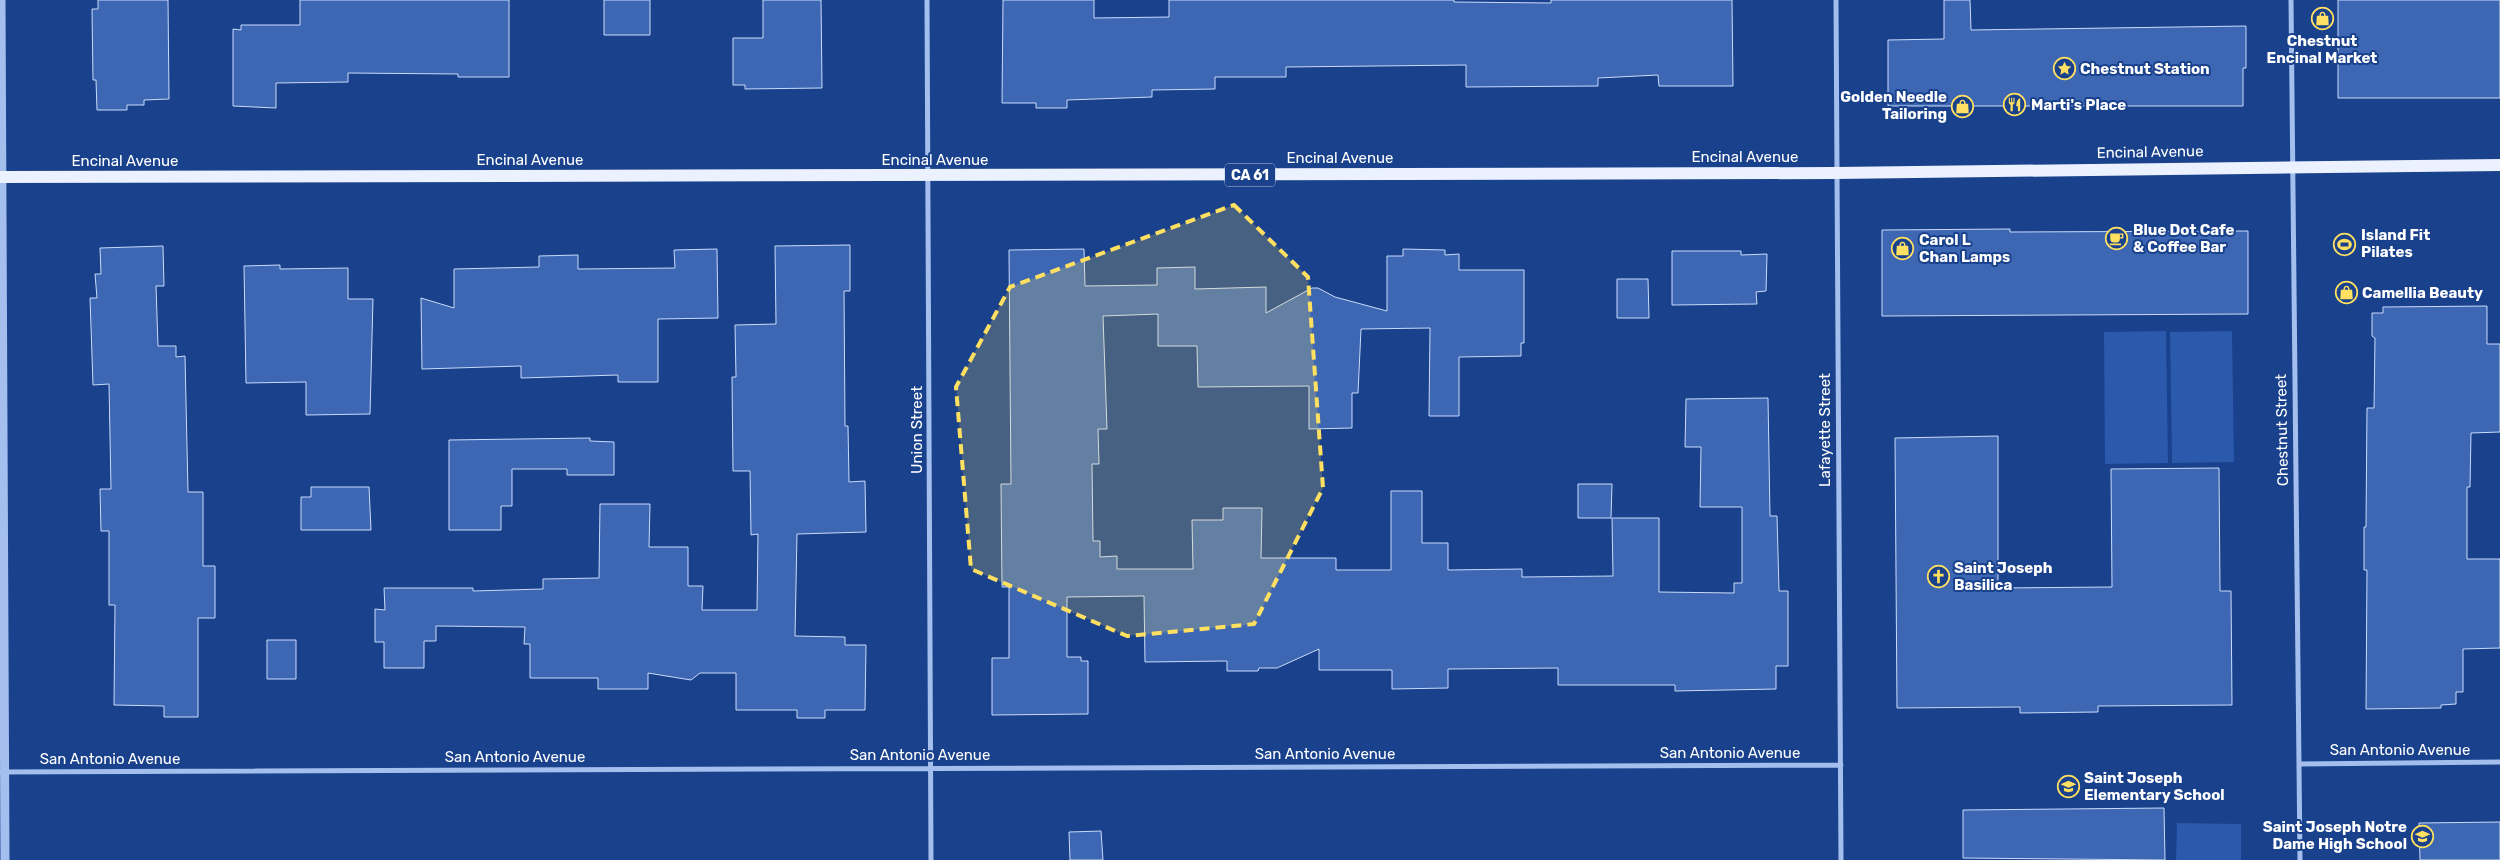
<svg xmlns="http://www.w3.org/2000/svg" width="2500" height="860" font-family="Rubik,sans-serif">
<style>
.pitch{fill:#2b59ab}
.building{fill:#3d67b3;stroke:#cadbfa}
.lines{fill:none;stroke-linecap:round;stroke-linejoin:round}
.minor{stroke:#a4bfee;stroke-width:5}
.tertiary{stroke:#a4bfee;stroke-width:9}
.primary{stroke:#ebf1ff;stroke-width:12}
.marked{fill:#ffe061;fill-opacity:0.2;stroke:#ffe061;stroke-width:4;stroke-dasharray:10 6;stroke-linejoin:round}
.labels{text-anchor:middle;stroke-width:4;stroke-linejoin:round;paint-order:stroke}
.shield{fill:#19418c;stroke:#bac6dc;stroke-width:1}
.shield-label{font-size:14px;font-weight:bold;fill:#fff}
.poi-label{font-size:15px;font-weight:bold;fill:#fff;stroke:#19418c;text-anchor:start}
.street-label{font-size:15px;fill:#fff;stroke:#19418c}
</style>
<rect width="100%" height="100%" fill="#19418c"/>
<path class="pitch" d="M 2166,331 L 2168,463 L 2105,464 L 2104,332 Z
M 2232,331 L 2234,462 L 2172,463 L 2170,332 Z
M 2177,823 L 2241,824 L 2241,860 L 2176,860 Z"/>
<path class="building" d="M 98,0 L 168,0 L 169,99 L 144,100 L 144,105 L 127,105 L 127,110 L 97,110 L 96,80 L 93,80 L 92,9 L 98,9 Z
M 300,0 L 509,0 L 509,77 L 458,77 L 458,74 L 348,73 L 348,82 L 276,83 L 276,108 L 233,106 L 233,29 L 241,30 L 241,25 L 300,25 Z
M 604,0 L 650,0 L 650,35 L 604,35 Z
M 763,0 L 821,0 L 822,88 L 745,89 L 745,85 L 733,85 L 733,38 L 763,38 Z
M 1003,0 L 1094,0 L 1094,18 L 1169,17 L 1169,0 L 1454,0 L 1454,2 L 1551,3 L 1551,0 L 1732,0 L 1733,86 L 1659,86 L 1658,75 L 1598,78 L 1598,86 L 1466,87 L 1466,65 L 1286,67 L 1286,77 L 1215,77 L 1215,89 L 1152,90 L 1152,97 L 1067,100 L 1067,108 L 1036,108 L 1036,103 L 1002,103 Z
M 1944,0 L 1970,0 L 1971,30 L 2246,26 L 2246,68 L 2243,68 L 2243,106 L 1888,106 L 1888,40 L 1944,39 Z
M 2338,0 L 2500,0 L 2500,98 L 2338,98 Z
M 2010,229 L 2010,232 L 2248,231 L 2248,314 L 1882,316 L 1882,230 Z
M 850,245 L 850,291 L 844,291 L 845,426 L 848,426 L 849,482 L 865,481 L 866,532 L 797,534 L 795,636 L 845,637 L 845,645 L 866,645 L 865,710 L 825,710 L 825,718 L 797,718 L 797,710 L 736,710 L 736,673 L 700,673 L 691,680 L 648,673 L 648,689 L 598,689 L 598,678 L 530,678 L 530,644 L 524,644 L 525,627 L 436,626 L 436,641 L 424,641 L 424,668 L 384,668 L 384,642 L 375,642 L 375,609 L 385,610 L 384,588 L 473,588 L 473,591 L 543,589 L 543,579 L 599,578 L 600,504 L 650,504 L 649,547 L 688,547 L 688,586 L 703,586 L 702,610 L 757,610 L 758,534 L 751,535 L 750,471 L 733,471 L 732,377 L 736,377 L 735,325 L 776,324 L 775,246 Z
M 163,246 L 164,286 L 156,286 L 158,346 L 176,346 L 176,357 L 185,356 L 188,492 L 203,492 L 203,566 L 215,566 L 215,618 L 198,618 L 198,717 L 164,717 L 164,706 L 114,705 L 115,605 L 109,605 L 109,531 L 101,531 L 100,489 L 111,489 L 109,384 L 93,385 L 90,298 L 97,298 L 95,274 L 101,274 L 100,248 Z
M 717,249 L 718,318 L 658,319 L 658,382 L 618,382 L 618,375 L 521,378 L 521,366 L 422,369 L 421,298 L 454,308 L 454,269 L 539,267 L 539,256 L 578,255 L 578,269 L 675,268 L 674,250 Z
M 1084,249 L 1085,286 L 1157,285 L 1157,268 L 1195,267 L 1195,289 L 1266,287 L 1266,313 L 1312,288 L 1318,288 L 1335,297 L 1387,311 L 1387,256 L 1403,256 L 1403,249 L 1445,250 L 1445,255 L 1459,254 L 1459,270 L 1524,270 L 1524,343 L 1521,343 L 1521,356 L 1459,357 L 1459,416 L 1429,416 L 1430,328 L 1361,329 L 1358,393 L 1352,393 L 1352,428 L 1309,429 L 1309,386 L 1198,387 L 1197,346 L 1158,346 L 1158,314 L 1103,316 L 1107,429 L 1098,429 L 1099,464 L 1092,464 L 1093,541 L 1100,541 L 1100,557 L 1117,556 L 1117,569 L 1193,569 L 1192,520 L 1223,520 L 1223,508 L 1262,508 L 1261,558 L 1336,558 L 1336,570 L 1391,570 L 1391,491 L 1422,491 L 1422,543 L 1448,543 L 1448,570 L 1522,569 L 1522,577 L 1613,576 L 1612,518 L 1659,518 L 1659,592 L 1734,593 L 1734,583 L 1742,583 L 1742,507 L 1700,507 L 1701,447 L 1685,447 L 1686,399 L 1768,398 L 1770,516 L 1777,516 L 1779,591 L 1788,591 L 1788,666 L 1776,666 L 1776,689 L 1675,691 L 1675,685 L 1558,685 L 1558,668 L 1448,669 L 1448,688 L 1392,689 L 1392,670 L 1319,670 L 1319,649 L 1277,668 L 1259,668 L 1258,671 L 1227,671 L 1227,661 L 1145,662 L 1144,596 L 1067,597 L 1067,657 L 1081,657 L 1081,661 L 1088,661 L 1088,714 L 992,715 L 992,658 L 1009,658 L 1009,587 L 1002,587 L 1001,484 L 1011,484 L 1009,250 Z
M 1672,251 L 1741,251 L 1741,255 L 1767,254 L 1766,291 L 1756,292 L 1757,304 L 1672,305 Z
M 280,265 L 280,269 L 348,268 L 348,299 L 373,299 L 370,414 L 306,415 L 306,382 L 246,383 L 244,266 Z
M 1617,279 L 1648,279 L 1649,318 L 1617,318 Z
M 2487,306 L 2487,344 L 2500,344 L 2500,432 L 2471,433 L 2470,487 L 2467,487 L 2467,559 L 2500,559 L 2500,648 L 2463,649 L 2463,692 L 2456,692 L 2456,704 L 2441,705 L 2441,708 L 2366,709 L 2367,570 L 2364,570 L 2364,527 L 2366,527 L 2367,408 L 2374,408 L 2375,338 L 2372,336 L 2372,313 L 2383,313 L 2383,307 Z
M 1998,436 L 1998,588 L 2112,587 L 2111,469 L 2219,468 L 2220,591 L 2231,591 L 2232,705 L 2098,706 L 2098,712 L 2020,713 L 2020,707 L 1897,708 L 1895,438 Z
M 590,438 L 590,441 L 614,442 L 614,475 L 567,475 L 567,469 L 512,469 L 512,506 L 501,506 L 501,530 L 449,530 L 449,440 Z
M 1578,484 L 1612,484 L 1611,518 L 1578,518 Z
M 311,487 L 369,487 L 371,530 L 301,530 L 301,497 L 311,497 Z
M 267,640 L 296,640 L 296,679 L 267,679 Z
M 2164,808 L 2165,860 L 1963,858 L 1963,810 Z
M 2500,822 L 2500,860 L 2420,860 L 2419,823 Z
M 1101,831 L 1103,860 L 1070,860 L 1069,832 Z"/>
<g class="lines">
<path class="minor" d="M 927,0 L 931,860
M 1836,0 L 1841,860
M 2291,0 L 2300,860
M 2300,764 L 2500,762
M 0,772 L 1841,765"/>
<path class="tertiary" d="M 1,0 L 5,860"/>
<path class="primary" d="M 0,177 L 1836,173 L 2500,165"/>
</g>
<path class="marked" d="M 1234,205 L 1308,277 L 1323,488 L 1254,624 L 1127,636 L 971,569 L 956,387 L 1010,287 Z"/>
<defs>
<symbol id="shop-ring" viewBox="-11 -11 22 22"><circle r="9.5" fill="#19418c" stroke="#ffe061" stroke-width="1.5"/><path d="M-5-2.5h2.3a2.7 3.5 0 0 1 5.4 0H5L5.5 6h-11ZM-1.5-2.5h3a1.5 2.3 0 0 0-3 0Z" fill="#ffe061"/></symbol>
<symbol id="sight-ring" viewBox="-11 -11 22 22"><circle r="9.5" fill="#19418c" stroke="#ffe061" stroke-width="1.5"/><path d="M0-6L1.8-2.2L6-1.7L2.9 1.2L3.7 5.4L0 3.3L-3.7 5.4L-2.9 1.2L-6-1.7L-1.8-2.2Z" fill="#ffe061"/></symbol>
<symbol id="restaurant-ring" viewBox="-11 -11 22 22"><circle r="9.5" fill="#19418c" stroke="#ffe061" stroke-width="1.5"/><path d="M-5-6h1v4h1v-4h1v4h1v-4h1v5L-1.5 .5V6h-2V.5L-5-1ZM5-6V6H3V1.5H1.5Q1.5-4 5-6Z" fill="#ffe061"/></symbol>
<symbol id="cafe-ring" viewBox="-11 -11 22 22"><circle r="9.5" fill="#19418c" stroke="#ffe061" stroke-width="1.5"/><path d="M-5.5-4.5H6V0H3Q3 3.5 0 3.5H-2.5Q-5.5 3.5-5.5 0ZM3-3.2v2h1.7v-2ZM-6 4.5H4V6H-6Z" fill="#ffe061"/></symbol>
<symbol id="stadium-ring" viewBox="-11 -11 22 22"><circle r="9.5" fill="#19418c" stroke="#ffe061" stroke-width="1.5"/><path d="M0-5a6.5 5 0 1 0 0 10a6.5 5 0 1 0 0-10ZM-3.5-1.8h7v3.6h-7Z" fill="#ffe061"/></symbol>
<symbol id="church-ring" viewBox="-11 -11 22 22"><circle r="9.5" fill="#19418c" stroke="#ffe061" stroke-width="1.5"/><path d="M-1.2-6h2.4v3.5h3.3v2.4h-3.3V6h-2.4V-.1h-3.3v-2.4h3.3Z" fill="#ffe061"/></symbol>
<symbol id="school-ring" viewBox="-11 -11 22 22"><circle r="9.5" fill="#19418c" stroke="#ffe061" stroke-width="1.5"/><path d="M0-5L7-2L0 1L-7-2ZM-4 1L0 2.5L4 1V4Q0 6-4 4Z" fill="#ffe061"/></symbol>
</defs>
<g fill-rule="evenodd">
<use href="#shop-ring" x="2310" y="6" width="25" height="25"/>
<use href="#sight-ring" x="2052" y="56" width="25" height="25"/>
<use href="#restaurant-ring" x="2002" y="92" width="25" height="25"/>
<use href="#shop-ring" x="1950" y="94" width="25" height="25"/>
<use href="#cafe-ring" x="2104" y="226" width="25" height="25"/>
<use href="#stadium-ring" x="2332" y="232" width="25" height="25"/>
<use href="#shop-ring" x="1890" y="236" width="25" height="25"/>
<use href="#shop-ring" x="2334" y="280" width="25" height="25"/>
<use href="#church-ring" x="1926" y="564" width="25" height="25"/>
<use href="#school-ring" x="2056" y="774" width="25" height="25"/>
<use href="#school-ring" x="2410" y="824" width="25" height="25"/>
</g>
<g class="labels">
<rect class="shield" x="1225" y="163.5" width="50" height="23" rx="4"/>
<g class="shield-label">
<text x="1250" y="180">CA 61</text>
</g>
<g class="poi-label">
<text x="2322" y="46" text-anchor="middle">Chestnut<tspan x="2322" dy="17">Encinal Market</tspan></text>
<text x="2080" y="74">Chestnut Station</text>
<text x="1947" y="102" text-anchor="end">Golden Needle<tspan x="1947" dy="17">Tailoring</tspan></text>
<text x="2031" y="110">Marti's Place</text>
<text x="2133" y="235">Blue Dot Cafe<tspan x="2133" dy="17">&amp; Coffee Bar</tspan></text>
<text x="2361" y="240">Island Fit<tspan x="2361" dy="17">Pilates</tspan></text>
<text x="1919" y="245">Carol L<tspan x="1919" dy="17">Chan Lamps</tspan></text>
<text x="2362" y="298">Camellia Beauty</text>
<text x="1954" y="573">Saint Joseph<tspan x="1954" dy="17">Basilica</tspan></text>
<text x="2084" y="783">Saint Joseph<tspan x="2084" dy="17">Elementary School</tspan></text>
<text x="2407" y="832" text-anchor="end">Saint Joseph Notre<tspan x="2407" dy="17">Dame High School</tspan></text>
</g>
<g class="street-label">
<text transform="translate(2150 152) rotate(-1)" y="5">Encinal Avenue</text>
<text x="1745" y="162">Encinal Avenue</text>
<text x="1340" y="163">Encinal Avenue</text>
<text x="530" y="165">Encinal Avenue</text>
<text x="935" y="165">Encinal Avenue</text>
<text x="125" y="166">Encinal Avenue</text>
<text transform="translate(917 430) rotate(-90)" y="5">Union Street</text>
<text transform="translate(1825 430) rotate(-90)" y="5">Lafayette Street</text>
<text transform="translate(2282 430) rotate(-91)" y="5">Chestnut Street</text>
<text x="2400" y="755">San Antonio Avenue</text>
<text x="1730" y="758">San Antonio Avenue</text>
<text x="1325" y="759">San Antonio Avenue</text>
<text x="920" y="760">San Antonio Avenue</text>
<text x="515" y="762">San Antonio Avenue</text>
<text x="110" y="764">San Antonio Avenue</text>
</g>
</g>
</svg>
